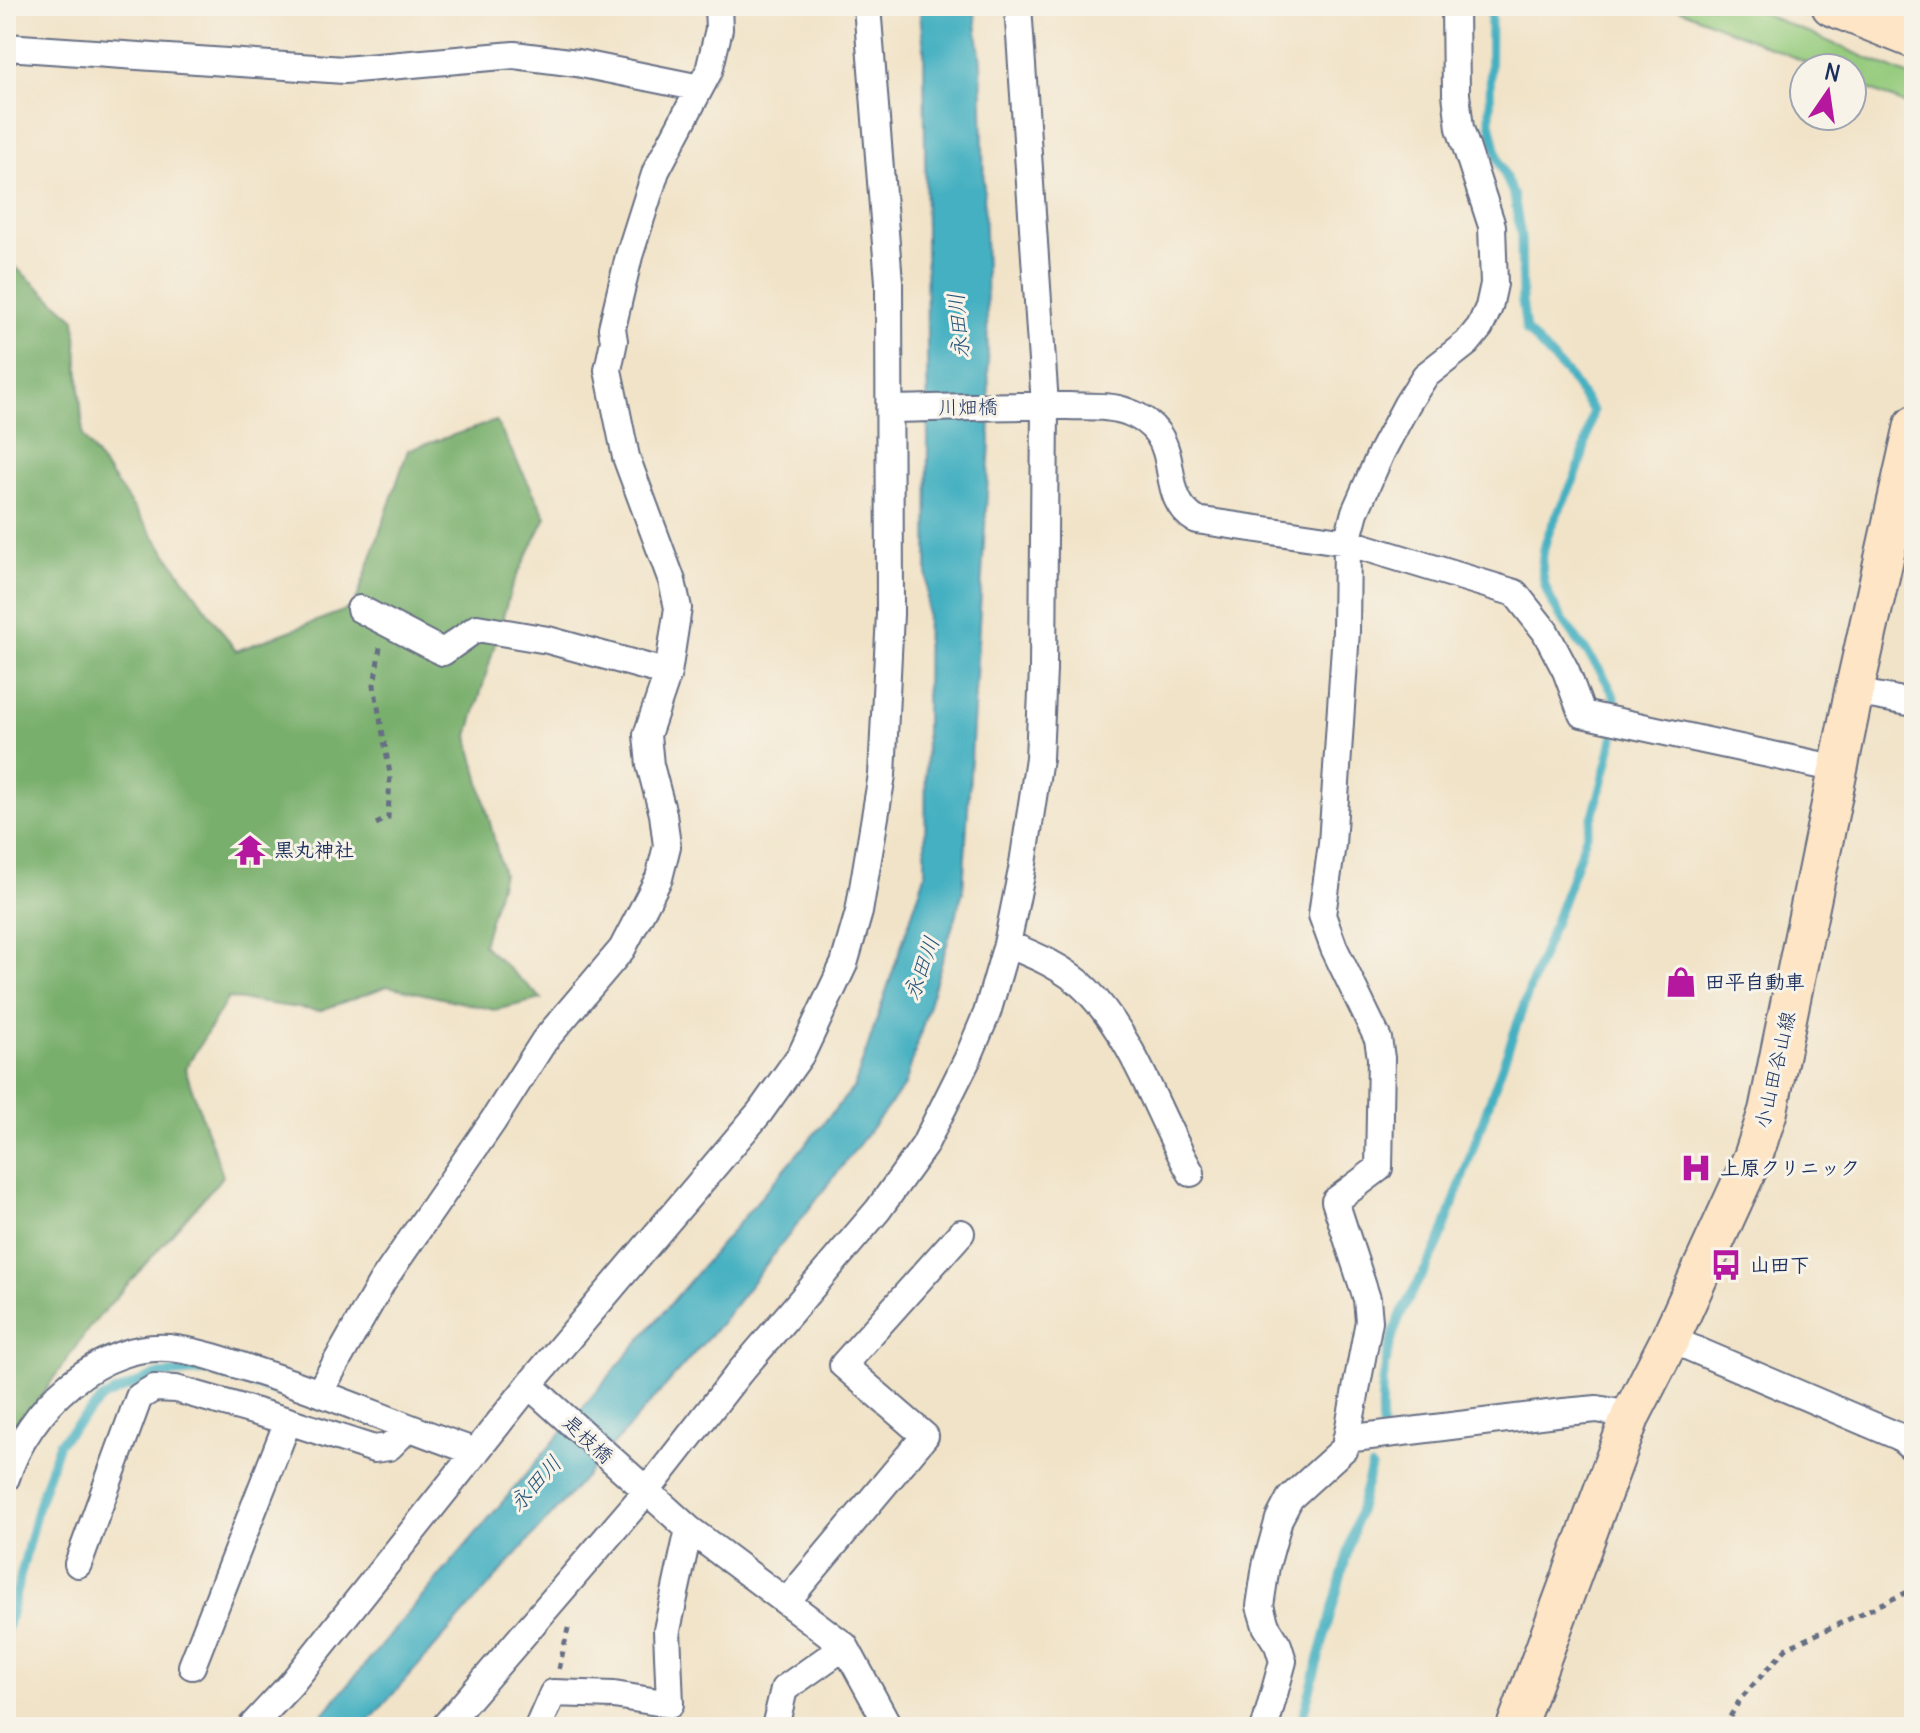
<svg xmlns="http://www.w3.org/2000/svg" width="1920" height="1733" font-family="Delius,'Klee One',sans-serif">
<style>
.green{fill:#95cb7d;stroke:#587d6e;stroke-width:2}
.forest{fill:#78af6c;stroke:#4a6f65;stroke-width:2}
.water{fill:#44b0c1;stroke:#307090;stroke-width:2}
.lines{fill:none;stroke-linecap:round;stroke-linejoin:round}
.stream{stroke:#44b0c1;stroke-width:9}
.street-casing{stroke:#666e83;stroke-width:30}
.secondary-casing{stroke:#666e83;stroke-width:42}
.path{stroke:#666e83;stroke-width:5;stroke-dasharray:6 6;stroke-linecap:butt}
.street{stroke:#fff;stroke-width:26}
.secondary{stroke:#fde5c5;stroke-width:38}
.labels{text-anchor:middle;stroke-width:6;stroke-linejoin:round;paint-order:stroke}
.street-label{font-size:20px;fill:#1b2f5e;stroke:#f7f3e8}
.poi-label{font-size:20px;font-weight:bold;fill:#1b2f5e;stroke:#f7f3e8;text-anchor:start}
.water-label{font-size:22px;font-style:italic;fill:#27567c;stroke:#f7f3e8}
</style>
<rect width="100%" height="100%" fill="#f7f3e8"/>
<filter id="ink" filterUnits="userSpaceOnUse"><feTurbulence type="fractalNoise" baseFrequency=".0125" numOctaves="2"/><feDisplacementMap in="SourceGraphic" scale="16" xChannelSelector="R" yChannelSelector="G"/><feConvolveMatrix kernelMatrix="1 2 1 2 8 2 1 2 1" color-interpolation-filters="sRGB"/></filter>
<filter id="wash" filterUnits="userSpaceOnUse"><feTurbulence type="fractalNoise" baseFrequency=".006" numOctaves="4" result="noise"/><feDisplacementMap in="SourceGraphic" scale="32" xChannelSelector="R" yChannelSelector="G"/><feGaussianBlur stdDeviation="1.8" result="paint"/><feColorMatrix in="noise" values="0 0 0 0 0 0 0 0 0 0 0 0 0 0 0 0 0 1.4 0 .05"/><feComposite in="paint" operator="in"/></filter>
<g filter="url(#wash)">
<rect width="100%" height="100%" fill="#f1e3c8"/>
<path class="green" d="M 1672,6 L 1746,6 L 1909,76 L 1914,93 L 1914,108 L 1852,82 L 1852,68 L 1819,68 Z"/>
<path class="forest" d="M 6,259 L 75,319 L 83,437 L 236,651 L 354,607 L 408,450 L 496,421 L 546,517 L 512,586 L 468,736 L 503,874 L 483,945 L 542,999 L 495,1010 L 388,986 L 319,1011 L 228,998 L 185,1069 L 223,1176 L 89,1328 L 6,1446 Z"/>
<path class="water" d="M 919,6 L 974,6 L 981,63 L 990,443 L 963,891 L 905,1085 L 720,1324 L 364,1727 L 312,1727 L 854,1087 L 925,875 L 928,437 L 924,49 Z"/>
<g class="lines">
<path class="stream" d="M 1491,6 L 1490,122 L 1499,162 L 1514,196 L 1521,236 L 1522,301 L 1526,330 L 1567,374 L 1593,411 C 1588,430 1585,451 1578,470 C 1560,516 1525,553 1552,602 C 1570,636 1601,663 1615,699
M 1382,1426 C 1379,1388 1387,1342 1404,1308 C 1416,1283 1431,1263 1441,1238 C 1473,1150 1503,1062 1535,974 C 1564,897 1597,819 1613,738
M 6,1633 L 38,1506 L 59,1443 L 103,1398 L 155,1375 L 207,1371 L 278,1392
M 1300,1727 L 1371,1468"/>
</g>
</g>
<g filter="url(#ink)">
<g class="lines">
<defs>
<path id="street" d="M 6,47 L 344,70 L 514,55 L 577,63 L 700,88
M 891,409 C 950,408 1009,405 1068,406 C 1088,407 1110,405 1128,412 C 1139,416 1151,424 1158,434 C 1177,462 1163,500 1196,520 L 1347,542 L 1515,593 L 1545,631 L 1566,671 L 1582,714 L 1838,769
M 360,609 L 443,652 L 477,628 L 548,640 L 668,673
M 1854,692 L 1914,703
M 1007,944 C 1034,955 1066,968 1087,990 C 1136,1041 1156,1112 1191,1173
M 1670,1339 L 1900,1437 L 1914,1449
M 529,1385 L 689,1529 L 845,1646 L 889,1727
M 320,1391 L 382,1282 L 493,1121 L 544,1041 L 622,949 L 659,878 L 667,846 L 663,814 L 650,765 L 647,735 L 668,673 L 678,608 L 672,581 L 626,457 L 608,370 L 614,341 L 612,328 L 629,256 L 656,171 L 709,71 L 719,29 L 718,6
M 1346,1439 L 1564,1412 L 1597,1409 L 1631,1415
M 6,1478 C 27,1410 100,1338 177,1349 C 205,1353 232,1363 259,1372 C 333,1395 402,1427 476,1452
M 78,1564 L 139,1397 L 154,1388 L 176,1389 L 288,1421 L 374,1449 L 389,1447 L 407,1429
M 787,1601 L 925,1436 L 843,1365 L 961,1233
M 192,1666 L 288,1421
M 251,1727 L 291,1684 L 529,1385 L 760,1112 L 802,1053 L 844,964 L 859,912 L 882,775 L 890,614 L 889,282 L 867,6
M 444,1727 L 646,1492 L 739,1373 L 878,1210 L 924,1146 L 967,1060 L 987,1013 L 1007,944 L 1022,870 L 1039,758 L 1043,670 L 1045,405 L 1018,6
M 538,1727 L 553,1693 L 614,1695 L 670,1704 L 667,1630 L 689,1529
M 775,1727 L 784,1689 L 845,1646
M 1265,1727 L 1283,1661 L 1278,1645 L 1266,1626 L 1260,1606 L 1266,1566 L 1279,1519 L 1290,1498 L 1345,1448 L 1369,1321 L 1367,1299 L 1335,1201 L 1379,1168 L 1381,1058 L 1378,1039 L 1334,948 L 1322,915 L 1332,844 L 1346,631 L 1347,542 L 1355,512 L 1381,453 L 1407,404 L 1425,376 L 1467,343 L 1480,327 L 1489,307 L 1494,284 L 1492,226 L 1460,128 L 1456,94 L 1455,6"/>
<path id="secondary" d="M 1831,6 L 1914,39
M 1516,1727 L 1631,1415 L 1670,1339 L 1753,1157 L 1768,1111 L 1854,692 L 1914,425"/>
</defs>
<use href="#street" class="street-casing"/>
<use href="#secondary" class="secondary-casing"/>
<path class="path" d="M 376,824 L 388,818 L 390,774 L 374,685 L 380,647
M 559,1669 L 569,1624
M 1724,1727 L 1741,1698 L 1787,1648 L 1914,1589"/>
<use href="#street" class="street"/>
<use href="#secondary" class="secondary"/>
</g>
</g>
<defs>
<symbol id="temple-bare" viewBox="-9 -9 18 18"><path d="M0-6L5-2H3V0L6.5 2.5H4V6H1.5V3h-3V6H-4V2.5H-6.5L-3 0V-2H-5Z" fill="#b5179e" stroke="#f7f3e8" stroke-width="2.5" paint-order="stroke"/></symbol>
<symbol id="shop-bare" viewBox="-9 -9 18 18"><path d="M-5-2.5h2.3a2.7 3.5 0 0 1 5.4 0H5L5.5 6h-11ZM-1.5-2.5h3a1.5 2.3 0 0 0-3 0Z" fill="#b5179e" stroke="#f7f3e8" stroke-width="2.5" paint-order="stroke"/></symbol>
<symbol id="hospital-bare" viewBox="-9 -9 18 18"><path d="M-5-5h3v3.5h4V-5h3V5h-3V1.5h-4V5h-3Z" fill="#b5179e" stroke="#f7f3e8" stroke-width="2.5" paint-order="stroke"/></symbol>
<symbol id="bus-bare" viewBox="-9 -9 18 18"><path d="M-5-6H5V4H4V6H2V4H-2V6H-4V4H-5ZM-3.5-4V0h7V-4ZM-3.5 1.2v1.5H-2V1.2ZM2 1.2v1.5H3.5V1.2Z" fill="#b5179e" stroke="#f7f3e8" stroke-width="2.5" paint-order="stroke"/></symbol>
</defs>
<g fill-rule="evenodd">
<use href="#temple-bare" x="228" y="828" width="44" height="44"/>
<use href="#shop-bare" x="1659" y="960" width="44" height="44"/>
<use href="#hospital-bare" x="1674" y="1146" width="44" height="44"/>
<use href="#bus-bare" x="1704" y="1243" width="44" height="44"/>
</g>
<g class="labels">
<g class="street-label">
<text transform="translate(968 407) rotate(-1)" y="7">川畑橋</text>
<text transform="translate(1775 1070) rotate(-77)" y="7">小山田谷山線</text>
<text transform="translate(588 1439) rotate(43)" y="7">是枝橋</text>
</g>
<g class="poi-label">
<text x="274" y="857">黒丸神社</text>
<text x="1705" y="989">田平自動車</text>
<text x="1720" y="1175">上原クリニック</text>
<text x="1750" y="1272">山田下</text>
</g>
<g class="water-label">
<text transform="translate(958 326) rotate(-95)" y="8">永田川</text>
<text transform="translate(921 968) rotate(-70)" y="8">永田川</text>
<text transform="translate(535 1483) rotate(-48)" y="8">永田川</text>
</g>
</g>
<rect width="1920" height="1733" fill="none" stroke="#f7f3e8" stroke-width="32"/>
<g transform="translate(1828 92) rotate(13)"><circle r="38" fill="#f7f3e8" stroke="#9fa5b1" stroke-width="2"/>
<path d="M0-6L14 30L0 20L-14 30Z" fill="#b5179e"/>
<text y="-12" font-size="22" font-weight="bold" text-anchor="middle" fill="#1b2f5e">N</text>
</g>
</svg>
